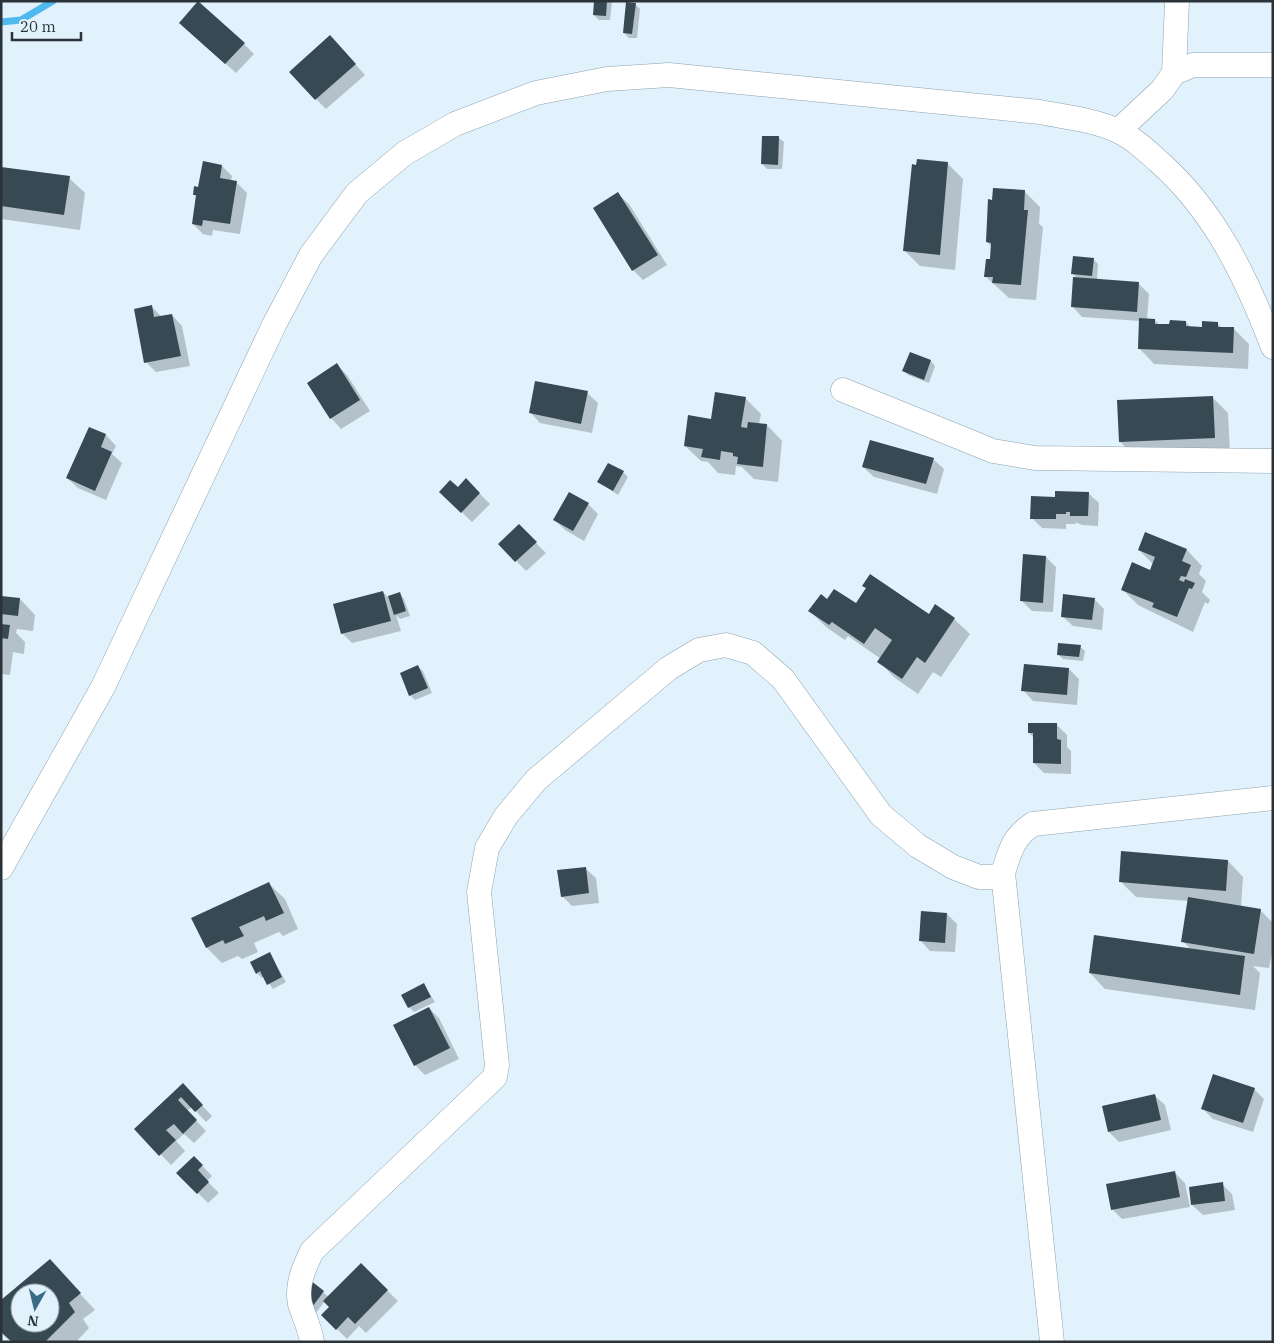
<svg xmlns="http://www.w3.org/2000/svg" width="1274" height="1343" font-family="'IBM Plex Serif',serif">
<style>
.shadow{fill:#0003;fill-rule:evenodd}
.lines{fill:none;stroke-linecap:round;stroke-linejoin:round}
.stream{stroke:#4fb9f0;stroke-width:7}
.building{fill:#374953;fill-rule:evenodd}
.minor-casing{stroke:#8ea2ae;stroke-width:25}
.minor{stroke:#fff;stroke-width:24}
</style>
<rect width="100%" height="100%" fill="#e1f2fd"/>
<path class="shadow" d="M 595,1 L 612,1 L 610,20 L 599,20 L 594,15 Z
M 635,4 L 640,9 L 637,38 L 629,38 L 624,33 Z
M 191,33 L 244,44 L 254,54 L 236,73 Z
M 340,47 L 365,75 L 326,109 L 316,99 Z
M 779,138 L 784,142 L 782,169 L 767,169 L 762,164 Z
M 918,161 L 948,164 L 963,179 L 955,270 L 920,266 L 904,250 Z
M 222,166 L 232,176 L 231,181 L 236,182 L 247,193 L 240,234 L 213,230 L 212,236 L 203,234 L 193,224 L 197,198 L 194,194 Z
M 1,168 L 69,178 L 85,193 L 80,230 L 1,219 Z
M 1024,191 L 1040,207 L 1039,224 L 1043,227 L 1036,300 L 1009,298 L 986,277 L 991,260 L 992,247 L 987,242 L 993,201 Z
M 618,194 L 629,204 L 667,265 L 643,280 L 633,270 Z
M 1093,259 L 1098,264 L 1097,280 L 1139,284 L 1149,294 L 1147,320 L 1155,320 L 1160,325 L 1186,322 L 1191,328 L 1203,328 L 1217,323 L 1222,328 L 1234,329 L 1249,344 L 1248,369 L 1154,364 L 1139,348 L 1140,321 L 1082,317 L 1072,306 L 1078,279 L 1072,273 Z
M 151,306 L 162,317 L 172,315 L 182,326 L 190,366 L 156,372 L 146,362 Z
M 910,353 L 931,361 L 935,366 L 929,383 L 908,375 L 904,370 Z
M 337,365 L 347,375 L 370,411 L 341,429 L 331,418 L 308,384 Z
M 587,393 L 598,403 L 592,433 L 540,423 L 530,412 Z
M 1212,397 L 1228,413 L 1230,453 L 1136,457 L 1120,442 Z
M 745,398 L 761,414 L 759,424 L 767,425 L 782,441 L 778,482 L 754,479 L 742,467 L 736,466 L 735,475 L 718,473 L 708,462 L 701,461 L 685,446 L 712,420 Z
M 89,428 L 106,435 L 116,446 L 112,454 L 122,463 L 106,500 L 78,488 L 67,478 Z
M 933,459 L 944,469 L 937,494 L 874,477 L 863,467 Z
M 623,472 L 628,477 L 618,495 L 599,482 Z
M 466,480 L 490,504 L 472,522 L 441,492 L 458,489 Z
M 1088,493 L 1099,503 L 1098,526 L 1082,525 L 1075,522 L 1076,524 L 1066,524 L 1066,529 L 1042,528 L 1032,518 L 1057,498 Z
M 588,504 L 598,514 L 584,541 L 565,530 L 555,520 Z
M 1146,534 L 1187,550 L 1202,566 L 1199,574 L 1206,581 L 1202,592 L 1210,600 L 1208,604 L 1205,602 L 1193,632 L 1138,605 L 1122,589 L 1151,571 L 1154,565 L 1139,550 Z
M 529,536 L 546,553 L 526,571 L 500,544 Z
M 1046,557 L 1056,567 L 1053,612 L 1032,611 L 1021,600 Z
M 383,592 L 388,597 L 400,594 L 404,599 L 410,616 L 400,619 L 396,615 L 401,631 L 352,643 L 342,633 Z
M 1,597 L 20,599 L 35,615 L 33,631 L 17,629 L 16,633 L 25,642 L 24,654 L 13,652 L 10,675 L 1,674 Z
M 1094,599 L 1104,609 L 1102,630 L 1073,626 L 1062,616 Z
M 828,600 L 954,619 L 970,634 L 941,677 L 933,672 L 918,694 L 895,678 L 879,662 L 881,659 L 848,636 L 845,640 L 826,627 L 810,611 Z
M 1080,647 L 1085,651 L 1083,661 L 1063,659 L 1058,654 Z
M 418,667 L 423,671 L 432,693 L 415,700 L 410,695 Z
M 1069,669 L 1079,679 L 1077,705 L 1033,701 L 1023,690 Z
M 1057,725 L 1067,735 L 1067,747 L 1071,751 L 1071,774 L 1044,773 L 1034,763 L 1034,738 L 1029,733 Z
M 1228,861 L 1243,877 L 1241,907 L 1260,910 L 1273,923 L 1273,947 L 1269,968 L 1253,966 L 1260,973 L 1255,1010 L 1105,989 L 1090,973 L 1191,950 L 1183,941 L 1189,901 L 1136,897 L 1120,881 Z
M 585,868 L 596,878 L 599,903 L 572,906 L 562,896 Z
M 269,884 L 285,899 L 298,929 L 283,936 L 279,932 L 254,943 L 258,952 L 242,959 L 238,956 L 222,963 L 207,948 L 193,918 Z
M 947,914 L 957,924 L 955,952 L 930,951 L 920,940 Z
M 270,954 L 286,982 L 273,989 L 264,976 L 262,978 L 257,973 Z
M 424,985 L 435,1002 L 414,1012 L 409,1007 Z
M 429,1008 L 439,1018 L 459,1059 L 425,1075 L 415,1065 Z
M 183,1085 L 212,1116 L 206,1122 L 192,1107 L 187,1111 L 206,1131 L 194,1143 L 184,1134 L 176,1141 L 185,1151 L 171,1165 L 136,1129 Z
M 1254,1089 L 1264,1099 L 1253,1132 L 1213,1119 L 1203,1109 Z
M 1154,1095 L 1165,1105 L 1171,1130 L 1119,1142 L 1109,1132 L 1103,1107 Z
M 194,1157 L 212,1176 L 207,1181 L 219,1193 L 208,1203 L 178,1173 Z
M 1175,1173 L 1185,1183 L 1190,1207 L 1122,1219 L 1112,1209 Z
M 1222,1184 L 1232,1194 L 1235,1210 L 1203,1215 L 1192,1205 Z
M 50,1261 L 95,1310 L 83,1319 L 89,1328 L 76,1342 L 11,1342 L 1,1333 L 1,1302 ZM 20,1293 L 50,1293 L 50,1323 L 20,1323 Z
M 361,1265 L 398,1301 L 366,1333 L 359,1326 L 347,1339 L 323,1315 L 331,1307 L 325,1301 L 312,1318 L 310,1282 L 329,1297 Z"/>
<g class="lines">
<path class="stream" d="M 1,22 L 21,20 L 53,1"/>
</g>
<path class="building" d="M 198,1 L 245,43 L 225,64 L 179,23 Z
M 594,1 L 607,1 L 606,16 L 593,15 Z
M 626,2 L 636,3 L 632,34 L 623,33 Z
M 330,35 L 356,64 L 315,100 L 289,72 Z
M 762,136 L 779,136 L 778,165 L 761,164 Z
M 917,159 L 948,162 L 940,255 L 903,251 L 912,164 L 916,165 Z
M 203,161 L 222,165 L 220,178 L 237,181 L 230,224 L 203,220 L 202,226 L 192,224 L 196,195 L 193,195 L 194,186 L 198,187 Z
M 1,167 L 70,176 L 64,215 L 1,206 Z
M 993,188 L 1025,190 L 1024,210 L 1028,210 L 1021,285 L 992,283 L 993,277 L 984,277 L 986,259 L 990,259 L 991,243 L 986,242 L 988,199 L 992,200 Z
M 618,192 L 658,255 L 632,271 L 593,208 Z
M 1073,256 L 1094,258 L 1092,276 L 1071,274 Z
M 1073,277 L 1139,282 L 1137,312 L 1071,307 Z
M 152,305 L 154,317 L 172,314 L 181,356 L 144,363 L 134,309 Z
M 1139,318 L 1155,319 L 1155,324 L 1169,324 L 1170,320 L 1186,321 L 1186,326 L 1202,327 L 1202,321 L 1218,322 L 1218,327 L 1234,327 L 1233,353 L 1138,349 Z
M 910,352 L 931,360 L 924,380 L 902,371 Z
M 337,363 L 360,400 L 330,419 L 307,383 Z
M 535,381 L 588,391 L 581,424 L 529,413 Z
M 715,392 L 746,397 L 741,427 L 747,428 L 748,422 L 767,424 L 763,467 L 737,464 L 738,457 L 733,456 L 733,453 L 721,451 L 720,460 L 701,457 L 703,449 L 684,446 L 688,415 L 711,419 Z
M 1213,396 L 1215,438 L 1119,442 L 1117,400 Z
M 89,427 L 106,434 L 101,447 L 112,452 L 95,491 L 66,478 Z
M 870,440 L 934,458 L 926,484 L 862,467 Z
M 608,463 L 624,471 L 613,491 L 597,482 Z
M 466,478 L 480,493 L 461,513 L 439,492 L 450,480 L 458,487 Z
M 1055,491 L 1089,492 L 1088,516 L 1070,516 L 1070,512 L 1066,512 L 1066,514 L 1056,514 L 1056,519 L 1030,519 L 1031,496 L 1055,497 Z
M 569,492 L 589,503 L 573,531 L 553,520 Z
M 519,524 L 537,542 L 515,562 L 498,544 Z
M 1145,532 L 1187,549 L 1182,561 L 1191,565 L 1186,577 L 1181,576 L 1179,580 L 1184,582 L 1185,579 L 1195,583 L 1192,589 L 1189,588 L 1177,617 L 1152,607 L 1154,603 L 1121,590 L 1132,562 L 1150,570 L 1155,557 L 1138,550 Z
M 1023,554 L 1046,556 L 1043,603 L 1020,601 Z
M 870,574 L 929,614 L 935,604 L 955,618 L 925,663 L 917,657 L 902,679 L 877,662 L 892,640 L 875,628 L 864,644 L 832,622 L 829,625 L 808,611 L 821,594 L 827,599 L 834,589 L 856,603 L 866,588 L 862,586 Z
M 383,591 L 391,621 L 341,634 L 333,604 Z
M 400,592 L 406,611 L 394,615 L 388,596 Z
M 1063,594 L 1095,598 L 1092,620 L 1061,617 Z
M 1,596 L 20,598 L 18,616 L 1,614 Z
M 1,624 L 10,625 L 8,639 L 1,638 Z
M 1058,643 L 1081,645 L 1079,657 L 1057,655 Z
M 1024,664 L 1069,668 L 1067,695 L 1021,691 Z
M 418,665 L 428,688 L 409,696 L 400,673 Z
M 1028,723 L 1057,723 L 1057,739 L 1061,740 L 1061,764 L 1033,763 L 1033,733 L 1028,733 Z
M 1121,851 L 1228,860 L 1226,891 L 1119,882 Z
M 586,867 L 589,893 L 561,897 L 557,870 Z
M 269,882 L 284,913 L 266,921 L 264,916 L 239,927 L 244,936 L 225,944 L 223,940 L 206,948 L 191,918 Z
M 1188,897 L 1261,909 L 1254,954 L 1181,942 Z
M 921,911 L 947,913 L 945,943 L 919,941 Z
M 1094,935 L 1245,956 L 1240,995 L 1089,973 Z
M 270,952 L 282,977 L 267,985 L 260,971 L 256,974 L 250,962 Z
M 424,983 L 431,997 L 408,1008 L 401,995 Z
M 429,1007 L 450,1048 L 414,1066 L 393,1025 Z
M 1213,1074 L 1255,1088 L 1243,1123 L 1201,1109 Z
M 183,1083 L 203,1105 L 195,1112 L 181,1097 L 178,1100 L 197,1120 L 183,1134 L 174,1124 L 166,1130 L 176,1140 L 159,1156 L 134,1129 Z
M 1155,1094 L 1161,1120 L 1108,1132 L 1102,1106 Z
M 194,1156 L 203,1165 L 198,1170 L 209,1182 L 197,1194 L 176,1173 Z
M 1175,1171 L 1180,1197 L 1111,1210 L 1106,1184 Z
M 1223,1182 L 1225,1201 L 1191,1205 L 1189,1187 Z
M 50,1259 L 81,1293 L 69,1303 L 75,1312 L 45,1342 L 12,1342 L 1,1332 L 1,1300 ZM 20,1293 L 50,1293 L 50,1323 L 20,1323 Z
M 361,1263 L 388,1290 L 355,1324 L 348,1317 L 336,1330 L 321,1315 L 329,1307 L 323,1301 Z
M 310,1280 L 324,1291 L 307,1314 Z"/>
<g class="lines">
<defs>
<path id="minor" d="M 1174,73 L 1177,1
M 1118,131 L 1162,90 L 1174,73 L 1193,65 L 1273,65
M 843,390 L 993,451 L 1035,458 L 1273,461
M 1,868 L 103,687 L 274,325 L 311,255 L 357,193 L 405,153 L 455,124 L 536,93 L 607,79 L 669,75 L 1040,112 C 1065,117 1095,120 1118,131 C 1133,138 1146,150 1158,161 C 1215,211 1246,277 1273,347
M 312,1342 C 310,1328 304,1317 300,1304 C 296,1284 304,1268 312,1251 L 495,1077 L 497,1065 L 479,892 L 487,848 L 506,816 L 536,780 L 669,668 L 699,650 L 726,645 L 753,653 L 783,679 L 881,815 L 918,846 L 953,867 L 979,877 L 994,877 L 1003,873
M 1052,1342 L 1003,873 C 1010,851 1013,837 1033,824 L 1273,798"/>
</defs>
<use href="#minor" class="minor-casing"/>
<use href="#minor" class="minor"/>
</g>
<rect width="1274" height="1343" fill="none" stroke="#2b3338" stroke-width="5"/>
<g transform="translate(35 1308) rotate(188)"><circle r="24" fill="#e1f2fd" stroke="#98a6ae"/>
<path d="M0-4L9 19L0 12L-9 19Z" fill="#386c89"/>
<text y="-8" font-size="14" font-weight="bold" text-anchor="middle" fill="#2b3338">N</text>
</g>
<path d="M12 32v8h69v-8" fill="none" stroke="#2b3338" stroke-width="2.5"/>
<text x="20" y="32" font-size="15" fill="#2b3338" stroke="#e1f2fd" stroke-width="4" paint-order="stroke">20 m</text>
</svg>
